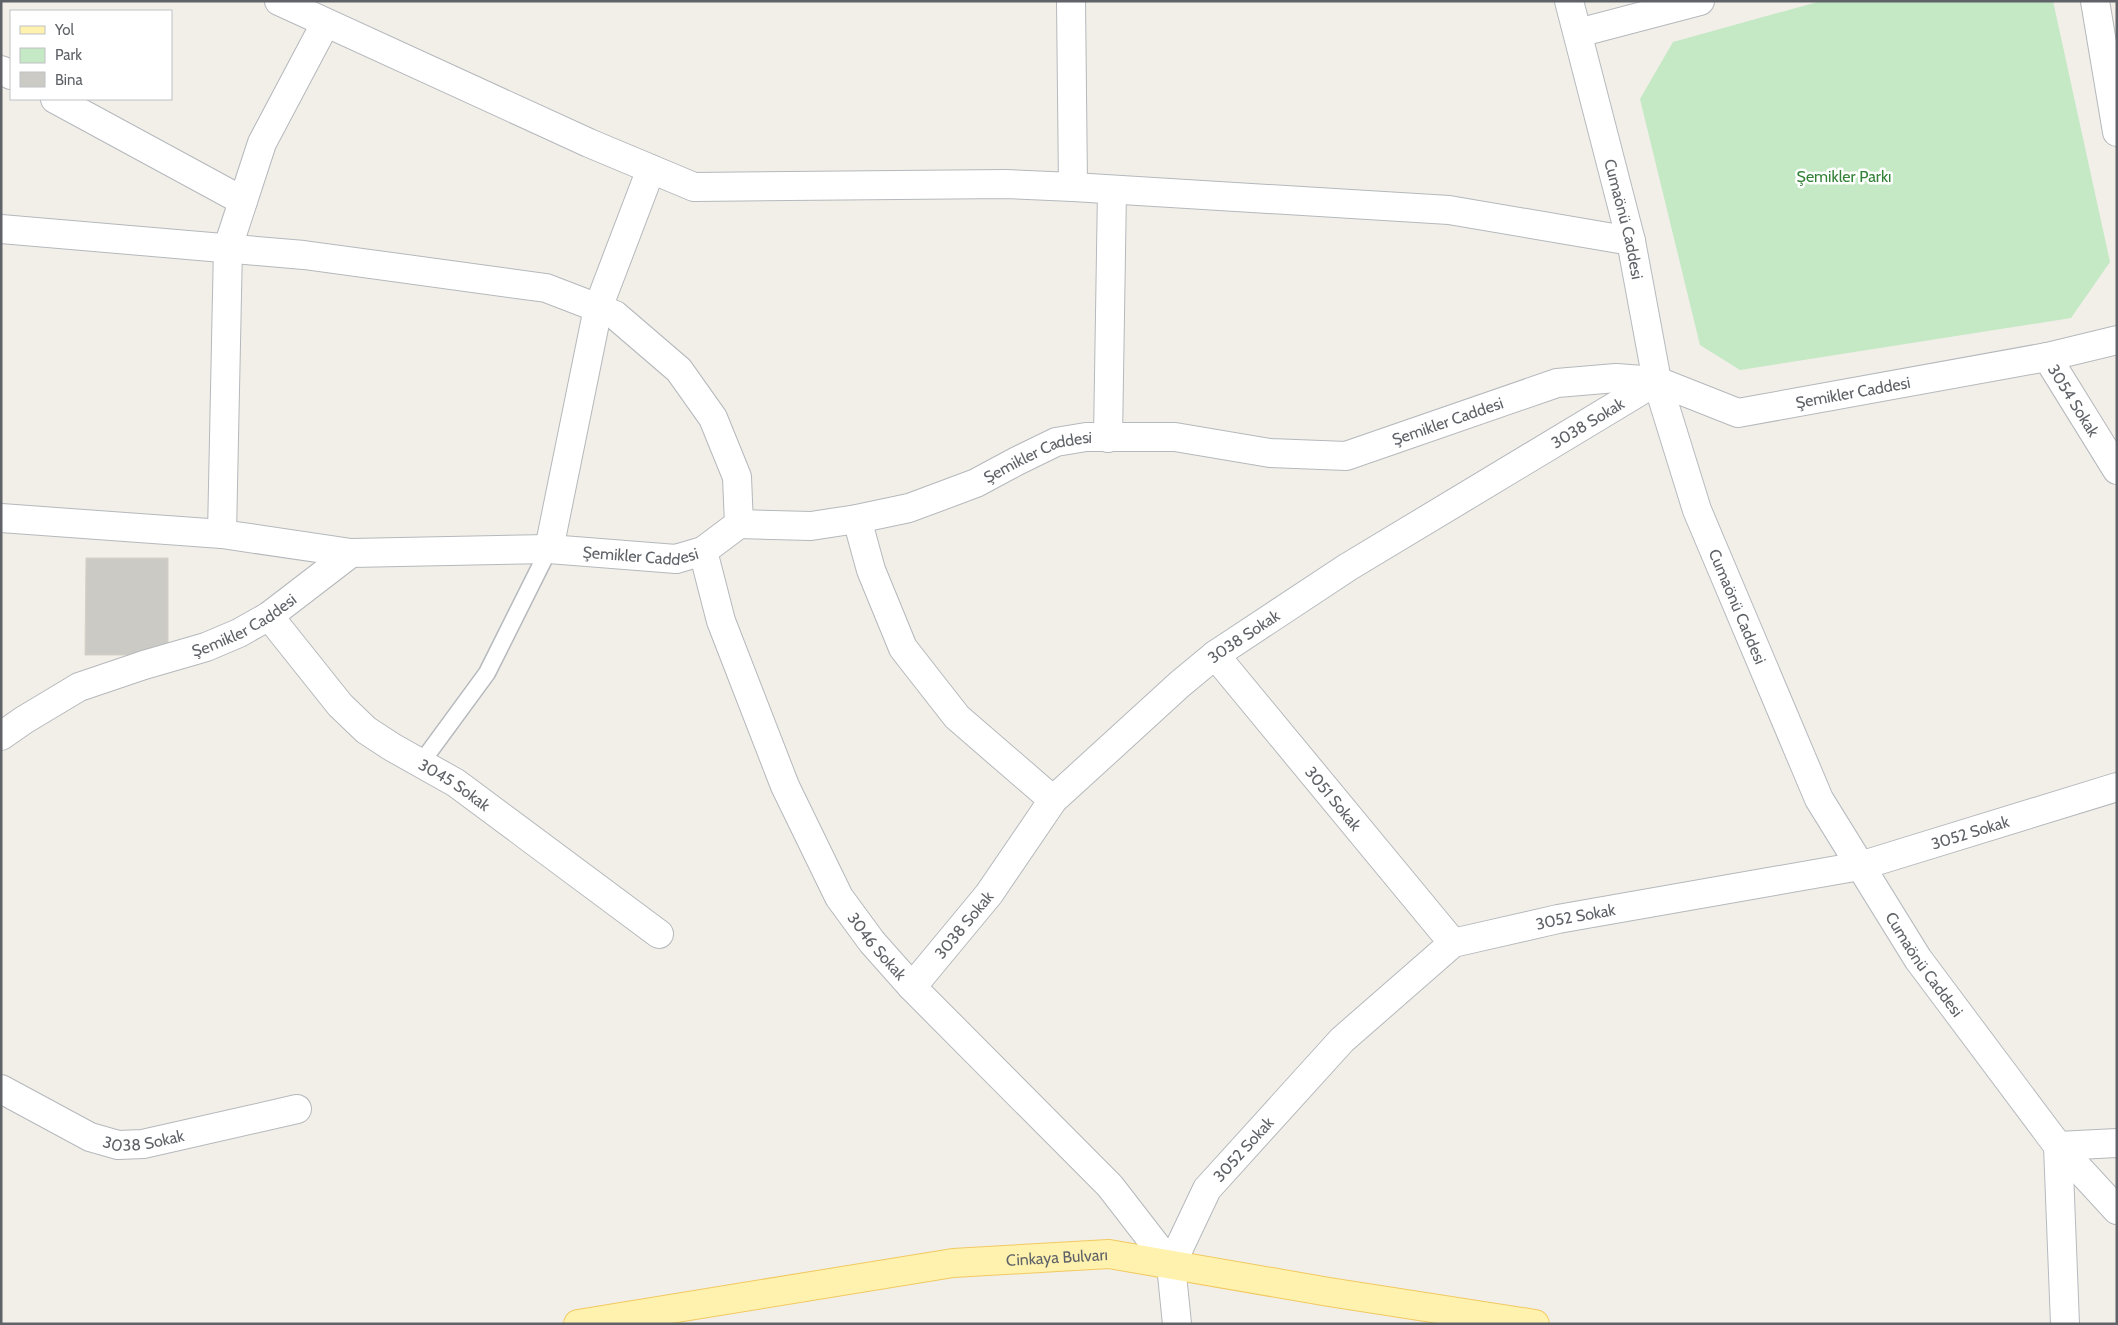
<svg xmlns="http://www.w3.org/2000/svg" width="2118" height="1325" font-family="Cabin,sans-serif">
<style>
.green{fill:#c5e8c5}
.building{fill:#cccac5;stroke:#d6d1c6}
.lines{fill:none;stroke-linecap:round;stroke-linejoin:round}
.lane-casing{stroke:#b5b8bc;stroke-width:19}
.street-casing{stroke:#b5b8bc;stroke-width:30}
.secondary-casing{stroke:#b6babf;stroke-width:30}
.primary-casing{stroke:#f2c960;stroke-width:30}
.lane{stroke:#fff;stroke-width:16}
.street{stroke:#fff;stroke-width:28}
.secondary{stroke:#fff;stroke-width:28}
.primary{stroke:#fff2af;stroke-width:28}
.labels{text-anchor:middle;stroke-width:5;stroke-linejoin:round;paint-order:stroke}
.park-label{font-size:16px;fill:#348238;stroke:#fff}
.street-label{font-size:16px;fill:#5f6368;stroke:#fff}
</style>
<rect width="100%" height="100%" fill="#f1efe8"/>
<path class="green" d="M 1821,1 L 2053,1 L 2110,262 L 2071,318 L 1740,370 L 1700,345 L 1640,99 L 1673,42 Z"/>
<path class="building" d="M 86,558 L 168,558 L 168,655 L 85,655 Z"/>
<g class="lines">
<defs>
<path id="lane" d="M 421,763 L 487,673 L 549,549"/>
<g id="street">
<path d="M 279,1 L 589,143 L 694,187 L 1006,184 L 1073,187 L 1449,210 L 1631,241"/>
<path d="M 1071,1 L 1073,187"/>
<path d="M 2095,1 L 2117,132"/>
<path d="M 1578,33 L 1700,1"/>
<path d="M 1,70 L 11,75"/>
<path d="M 55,99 L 243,201"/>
<path d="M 1,229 L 304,255 L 546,288 L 598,308 L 615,315 L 679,370 L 713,418 L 737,477 L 739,524"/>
<path id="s1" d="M 2047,357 L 2117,470"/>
<path d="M 1108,438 L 1112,190"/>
<path d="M 1,518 L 222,534 L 351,553"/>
<path d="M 857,519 L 871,570 L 903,648 L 957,717 L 1053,800"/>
<path d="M 222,534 L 228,247 L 262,143 L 325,24"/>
<path d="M 549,549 L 598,308 L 651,169"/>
<path id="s2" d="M 703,551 L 721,621 L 785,786 L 839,897 L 872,942 L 912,987 L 1110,1186 L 1171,1265"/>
<path id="s3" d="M 269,616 L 340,705 L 366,730 L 392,747 L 456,783 L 659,934"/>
<path id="s4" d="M 1215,655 L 1453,943"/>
<path id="s5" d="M 1,736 L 24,720 L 79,687 L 144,665 L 206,647 L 239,633 L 269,616 L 351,553 L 549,549 L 676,559 L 703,551 L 739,524 L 811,526 L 857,519 L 909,508 L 976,483 L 1017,461 L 1056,442 L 1086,437 L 1175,437 L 1270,453 L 1346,456 L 1557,383 L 1616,378 L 1657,381 L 1738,413 L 2047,357 L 2117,340"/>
<path id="s6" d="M 912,987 L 989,894 L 1053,800 L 1180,684 L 1215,655 L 1348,567 L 1657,381"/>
<path id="s7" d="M 1,1089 L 90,1137 L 118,1145 L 143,1144 L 297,1109"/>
<path d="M 2058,1146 L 2117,1143"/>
<path id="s8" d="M 1171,1265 L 1207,1189 L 1342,1040 L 1453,943 L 1558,919 L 1860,866 L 2117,787"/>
<path d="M 1171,1265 L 1177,1324"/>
</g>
<g id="secondary">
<path id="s9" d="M 1569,1 L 1631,241 L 1657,381 L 1697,510 L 1819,799 L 1918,959 L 2058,1146 L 2117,1210"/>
<path d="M 2058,1146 L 2065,1324"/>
</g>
<g id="primary">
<path id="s10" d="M 578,1324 L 953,1263 L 1109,1254 L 1329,1292 L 1535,1324"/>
</g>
</defs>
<use href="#lane" class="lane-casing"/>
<use href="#street" class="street-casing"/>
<use href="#secondary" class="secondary-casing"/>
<use href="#primary" class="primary-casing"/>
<use href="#lane" class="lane"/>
<use href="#street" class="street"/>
<use href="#secondary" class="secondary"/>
<use href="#primary" class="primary"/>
</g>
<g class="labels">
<g class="park-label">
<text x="1844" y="182">Şemikler Parkı</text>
</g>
<g class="street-label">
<text dy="6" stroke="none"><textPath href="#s9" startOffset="225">Cumaönü Caddesi</textPath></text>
<text dy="6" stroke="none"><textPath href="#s5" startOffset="1950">Şemikler Caddesi</textPath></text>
<text dy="6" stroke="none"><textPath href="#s1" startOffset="51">3054 Sokak</textPath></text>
<text dy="6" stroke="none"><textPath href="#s5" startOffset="1530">Şemikler Caddesi</textPath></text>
<text dy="6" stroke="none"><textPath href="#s6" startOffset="891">3038 Sokak</textPath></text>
<text dy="6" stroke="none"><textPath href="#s5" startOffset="1109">Şemikler Caddesi</textPath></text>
<text dy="6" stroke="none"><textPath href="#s5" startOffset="689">Şemikler Caddesi</textPath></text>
<text dy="6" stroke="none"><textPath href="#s9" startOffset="630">Cumaönü Caddesi</textPath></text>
<text dy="6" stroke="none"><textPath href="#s5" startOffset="269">Şemikler Caddesi</textPath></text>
<text dy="6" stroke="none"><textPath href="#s6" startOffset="486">3038 Sokak</textPath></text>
<text dy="6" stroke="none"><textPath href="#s3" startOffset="254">3045 Sokak</textPath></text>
<text dy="6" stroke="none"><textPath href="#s4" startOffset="186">3051 Sokak</textPath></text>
<text dy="6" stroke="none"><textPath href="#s8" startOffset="962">3052 Sokak</textPath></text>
<text dy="6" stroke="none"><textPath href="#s8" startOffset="558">3052 Sokak</textPath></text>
<text dy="6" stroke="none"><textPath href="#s6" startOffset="81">3038 Sokak</textPath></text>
<text dy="6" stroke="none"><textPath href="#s2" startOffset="435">3046 Sokak</textPath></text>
<text dy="6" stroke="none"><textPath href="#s9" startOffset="1035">Cumaönü Caddesi</textPath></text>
<text dy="6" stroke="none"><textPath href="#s7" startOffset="156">3038 Sokak</textPath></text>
<text dy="6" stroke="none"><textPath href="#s8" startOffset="138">3052 Sokak</textPath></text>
<text dy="6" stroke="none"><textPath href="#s10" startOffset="484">Cinkaya Bulvarı</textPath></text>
</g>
</g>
<rect width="2118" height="1325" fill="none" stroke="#5f6368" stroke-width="5"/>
<rect x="10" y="10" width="162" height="90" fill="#ffffff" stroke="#bfc1c3"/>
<rect x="20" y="26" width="25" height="8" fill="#fff2af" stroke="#bfc1c3"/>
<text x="55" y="35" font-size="15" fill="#5f6368">Yol</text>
<rect x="20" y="48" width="25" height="15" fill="#c5e8c5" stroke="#bfc1c3"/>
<text x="55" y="60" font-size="15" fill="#5f6368">Park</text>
<rect x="20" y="72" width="25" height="15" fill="#cccac5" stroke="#bfc1c3"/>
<text x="55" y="85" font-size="15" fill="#5f6368">Bina</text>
</svg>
